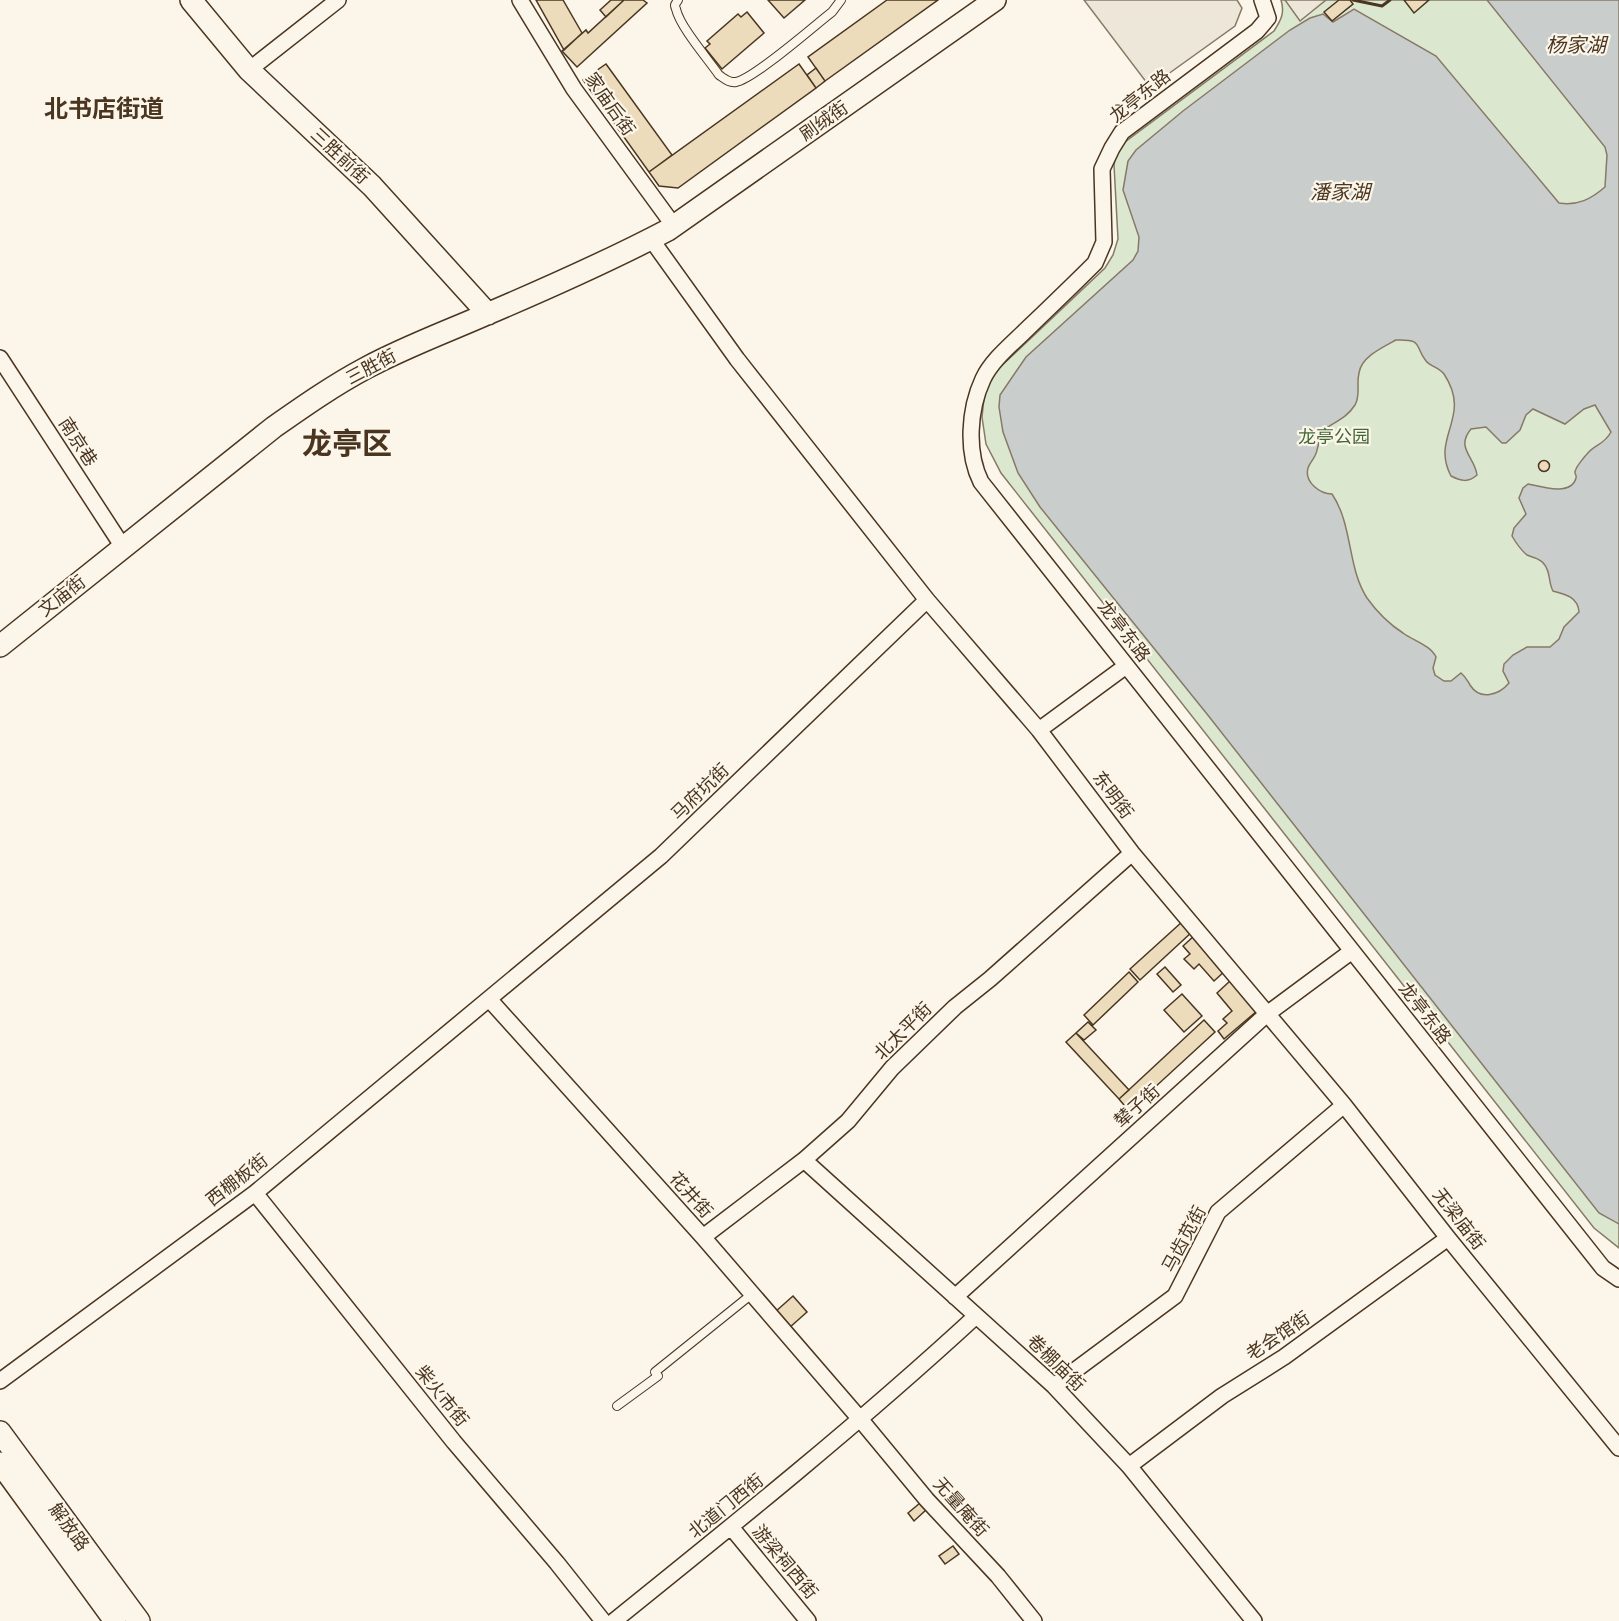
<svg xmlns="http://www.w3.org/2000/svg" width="1619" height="1621" font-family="Karla,'Noto Sans SC',sans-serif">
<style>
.green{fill:#dce7d0;stroke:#887966;stroke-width:1.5}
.parking{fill:#ede7d9;stroke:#887966;stroke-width:1.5}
.water{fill:#c9cecd;stroke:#887966;stroke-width:1.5;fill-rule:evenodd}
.building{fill:#ecdcbc;stroke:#4a3520;stroke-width:1.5}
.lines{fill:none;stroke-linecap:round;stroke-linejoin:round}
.lane-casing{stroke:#4a3520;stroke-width:10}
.street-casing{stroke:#4a3520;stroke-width:18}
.secondary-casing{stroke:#4a3520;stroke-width:24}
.lane{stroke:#fbf6e9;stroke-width:8}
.street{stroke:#fbf6e9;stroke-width:15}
.secondary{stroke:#fbf6e9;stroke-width:21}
.wall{stroke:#4a3520;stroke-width:3}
.labels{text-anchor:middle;stroke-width:4.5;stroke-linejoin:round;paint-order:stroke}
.street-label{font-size:18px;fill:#4a3520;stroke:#fbf6e9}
.park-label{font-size:18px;fill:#436837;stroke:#fbf6e9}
.water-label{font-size:20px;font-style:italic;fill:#4a3520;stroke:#fbf6e9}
.district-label{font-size:24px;font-weight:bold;fill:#4a3520;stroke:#fbf6e9}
.town-label{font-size:30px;font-weight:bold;fill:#4a3520;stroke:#fbf6e9}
</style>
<rect width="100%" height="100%" fill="#fbf6e9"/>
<path class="green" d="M 1281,0 L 1619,0 L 1619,1248 L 1594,1228 L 1001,473 L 986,444 L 982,417 L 985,389 L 996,371 L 1105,268 L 1113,255 L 1118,239 L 1114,165 L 1116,154 L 1125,142 L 1274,31 C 1281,20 1285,13 1281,0 Z"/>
<path class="parking" d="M 1084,0 L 1237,0 L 1242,8 L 1235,26 L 1150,87 Z
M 1285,0 L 1326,0 L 1300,21 Z"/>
<path class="water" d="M 1487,0 L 1619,0 L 1619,1224 L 1599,1213 L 1207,714 L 1040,507 L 1018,473 L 1003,432 L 999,407 L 1000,395 L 1026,357 L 1133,260 L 1138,251 L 1139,237 L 1123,190 L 1128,161 L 1136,150 L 1183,111 L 1290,30 L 1310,18 L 1323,14 L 1333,22 L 1354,9 L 1436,56 L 1559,203 C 1578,206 1591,199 1605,187 L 1607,155 L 1605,147 ZM 1396,340 C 1424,339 1414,346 1426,361 C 1431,367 1439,367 1444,374 C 1473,418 1430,436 1451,476 C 1461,481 1468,483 1477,475 C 1475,457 1455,448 1471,429 L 1486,427 L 1502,443 L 1506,443 L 1520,430 L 1526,415 L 1533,409 L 1565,424 L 1584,409 L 1595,405 L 1611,432 C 1604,445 1595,444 1587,454 C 1585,456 1577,466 1576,469 C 1573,475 1577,473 1576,478 C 1571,497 1539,486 1528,484 L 1523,488 L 1519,498 L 1526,514 L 1514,528 L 1512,536 C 1516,543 1521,550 1527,555 C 1533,558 1540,558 1544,564 C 1551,572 1548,582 1553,591 C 1565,594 1578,597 1579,612 L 1564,627 L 1559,639 L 1550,647 L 1527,647 L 1513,655 L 1504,664 L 1503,671 L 1509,683 C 1499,695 1480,701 1470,685 C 1467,680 1466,677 1461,673 L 1451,681 L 1444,681 L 1435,675 L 1433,668 L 1436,657 C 1430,645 1414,641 1403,633 C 1389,624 1377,612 1367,598 C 1347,567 1353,525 1332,494 C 1320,494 1304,482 1308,468 C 1310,462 1316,457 1317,450 C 1319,444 1319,437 1322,431 C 1334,422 1346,419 1355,405 C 1361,394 1356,385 1359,373 C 1361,357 1383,347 1396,340 Z"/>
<path class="building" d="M 536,0 L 563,0 L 582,33 L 564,50 Z
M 611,0 L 624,0 L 606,17 L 600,10 Z
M 624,0 L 643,0 L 647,3 L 577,67 L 562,51 L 586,30 L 588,33 Z
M 768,0 L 805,0 L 784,18 Z
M 887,0 L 938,0 L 825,81 L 808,57 Z
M 1339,0 L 1350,0 L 1353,4 L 1332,21 L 1324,12 Z
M 1404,0 L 1429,0 L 1414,13 Z
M 747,12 L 764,33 L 722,69 L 705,48 L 710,44 L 707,41 L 738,14 L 741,17 Z
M 606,64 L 672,155 L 649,172 L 583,80 Z
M 799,64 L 816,88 L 678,188 L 659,186 L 649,172 Z
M 816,68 L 825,81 L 816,88 L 807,75 Z
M1538.5 466a5.5 5.5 0 1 1 11 0a5.5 5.5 0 1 1-11 0Z
M 1183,921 L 1193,931 L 1140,980 L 1130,969 Z
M 1195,935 L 1226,970 L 1214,981 L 1199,964 L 1194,969 L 1184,959 L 1190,954 L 1183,946 Z
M 1165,967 L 1181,985 L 1173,992 L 1157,974 Z
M 1129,972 L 1138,982 L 1093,1025 L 1084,1015 Z
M 1231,980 L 1257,1011 L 1224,1039 L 1218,1031 L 1227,1023 L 1223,1019 L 1232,1011 L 1217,993 Z
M 1182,994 L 1202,1016 L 1184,1032 L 1164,1010 Z
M 1204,1020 L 1215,1032 L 1129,1111 L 1119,1099 Z
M 1088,1022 L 1096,1030 L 1084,1040 L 1076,1033 Z
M 1076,1033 L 1129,1090 L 1119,1099 L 1066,1042 Z
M 793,1296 L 807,1312 L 789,1328 L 775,1312 Z
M 920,1503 L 926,1510 L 914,1521 L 908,1513 Z
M 953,1546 L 959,1554 L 945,1564 L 939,1556 Z"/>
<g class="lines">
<defs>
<path id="lane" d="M 678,0 C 675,5 674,4 676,9 C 680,27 708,59 719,75 C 725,79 729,83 736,82 C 754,79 815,25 832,12 L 841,0
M 617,1406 L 658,1376 L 655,1372 L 752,1294"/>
<path id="street" d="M 520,0 L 574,89 L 674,226
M 1262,0 L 1268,18 L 1257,31 L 1122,132 L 1112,148 L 1102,169 L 1104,242 L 1095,263 C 1072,286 1049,308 1025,331 C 1011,345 992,360 983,379 C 969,409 966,452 981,482 L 1603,1268 L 1619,1279
M 249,70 L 338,0
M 651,239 L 737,359 L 927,600 L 1039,730 L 1132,853 L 1344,1105 L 1448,1238 L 1619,1448
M 0,358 L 123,547
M 1039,730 L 1126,666
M 489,999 L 703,1237 L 860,1419 L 927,1500 L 998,1576 L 1034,1621
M 804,1160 L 1054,1386 L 1129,1466 L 1254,1621
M 255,1193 L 454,1442 L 557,1563 L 603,1621
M 703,1237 L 804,1160 L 848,1121 L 892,1068 L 955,1007 L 990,979 L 1132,853
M 955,1297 L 1267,1014 L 1352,951
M 0,1381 L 255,1193 L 661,856 L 927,600
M 1054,1386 L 1175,1296 L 1218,1212 L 1344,1105
M 1129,1466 L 1222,1396 L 1284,1357 L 1448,1238
M 731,1527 L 808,1621
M 614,1621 C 737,1522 860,1423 976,1316"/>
<path id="secondary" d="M 191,0 L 249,70 L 372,186 L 488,314
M 0,646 L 274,427 C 304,406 334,385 366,368 C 405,347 446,332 487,314 C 548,288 609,261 668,230 L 995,0
M 0,1432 L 139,1621
M 0,1463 L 115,1621"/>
</defs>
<use href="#lane" class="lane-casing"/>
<use href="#street" class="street-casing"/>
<use href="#secondary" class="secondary-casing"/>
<use href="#lane" class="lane"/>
<use href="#street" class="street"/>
<use href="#secondary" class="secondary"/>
<path class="wall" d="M 1353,0 L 1382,6 L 1390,0"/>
</g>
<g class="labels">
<g class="street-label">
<text transform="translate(1140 96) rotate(-39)" y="6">龙亭东路</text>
<text transform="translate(610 104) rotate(55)" y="6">家庙后街</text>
<text transform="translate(824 121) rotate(-35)" y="6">刷绒街</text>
<text transform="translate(340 156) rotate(43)" y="6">三胜前街</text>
<text transform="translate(371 367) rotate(-28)" y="6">三胜街</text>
<text transform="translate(78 442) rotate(57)" y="6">南京巷</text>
<text transform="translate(62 596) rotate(-38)" y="6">文庙街</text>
<text transform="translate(1124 631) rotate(52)" y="6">龙亭东路</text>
<text transform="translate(700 792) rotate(-44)" y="6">马府坑街</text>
<text transform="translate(1113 795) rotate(53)" y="6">东明街</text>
<text transform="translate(1425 1013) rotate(52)" y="6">龙亭东路</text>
<text transform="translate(903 1031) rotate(-45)" y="6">北太平街</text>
<text transform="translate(1137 1106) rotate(-42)" y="6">辇子街</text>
<text transform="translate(237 1180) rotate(-38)" y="6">西棚板街</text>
<text transform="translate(691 1195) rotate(48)" y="6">花井街</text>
<text transform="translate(1459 1219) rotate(52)" y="6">无梁庙街</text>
<text transform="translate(1184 1239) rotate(-62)" y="6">马齿苋街</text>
<text transform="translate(1278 1336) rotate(-34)" y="6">老会馆街</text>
<text transform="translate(1056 1363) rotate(44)" y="6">卷棚庙街</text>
<text transform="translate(442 1396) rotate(51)" y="6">柴火市街</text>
<text transform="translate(726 1506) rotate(-39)" y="6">北道门西街</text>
<text transform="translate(961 1507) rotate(48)" y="6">无量庵街</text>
<text transform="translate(69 1527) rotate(54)" y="6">解放路</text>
<text transform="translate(785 1562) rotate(50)" y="6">游梁祠西街</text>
</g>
<g class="park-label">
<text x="1334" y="443">龙亭公园</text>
</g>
<g class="water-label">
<text x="1576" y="52">杨家湖</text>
<text x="1340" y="199">潘家湖</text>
</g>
<g class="district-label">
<text x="104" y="117">北书店街道</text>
</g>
<g class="town-label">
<text x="347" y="454">龙亭区</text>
</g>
</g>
</svg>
